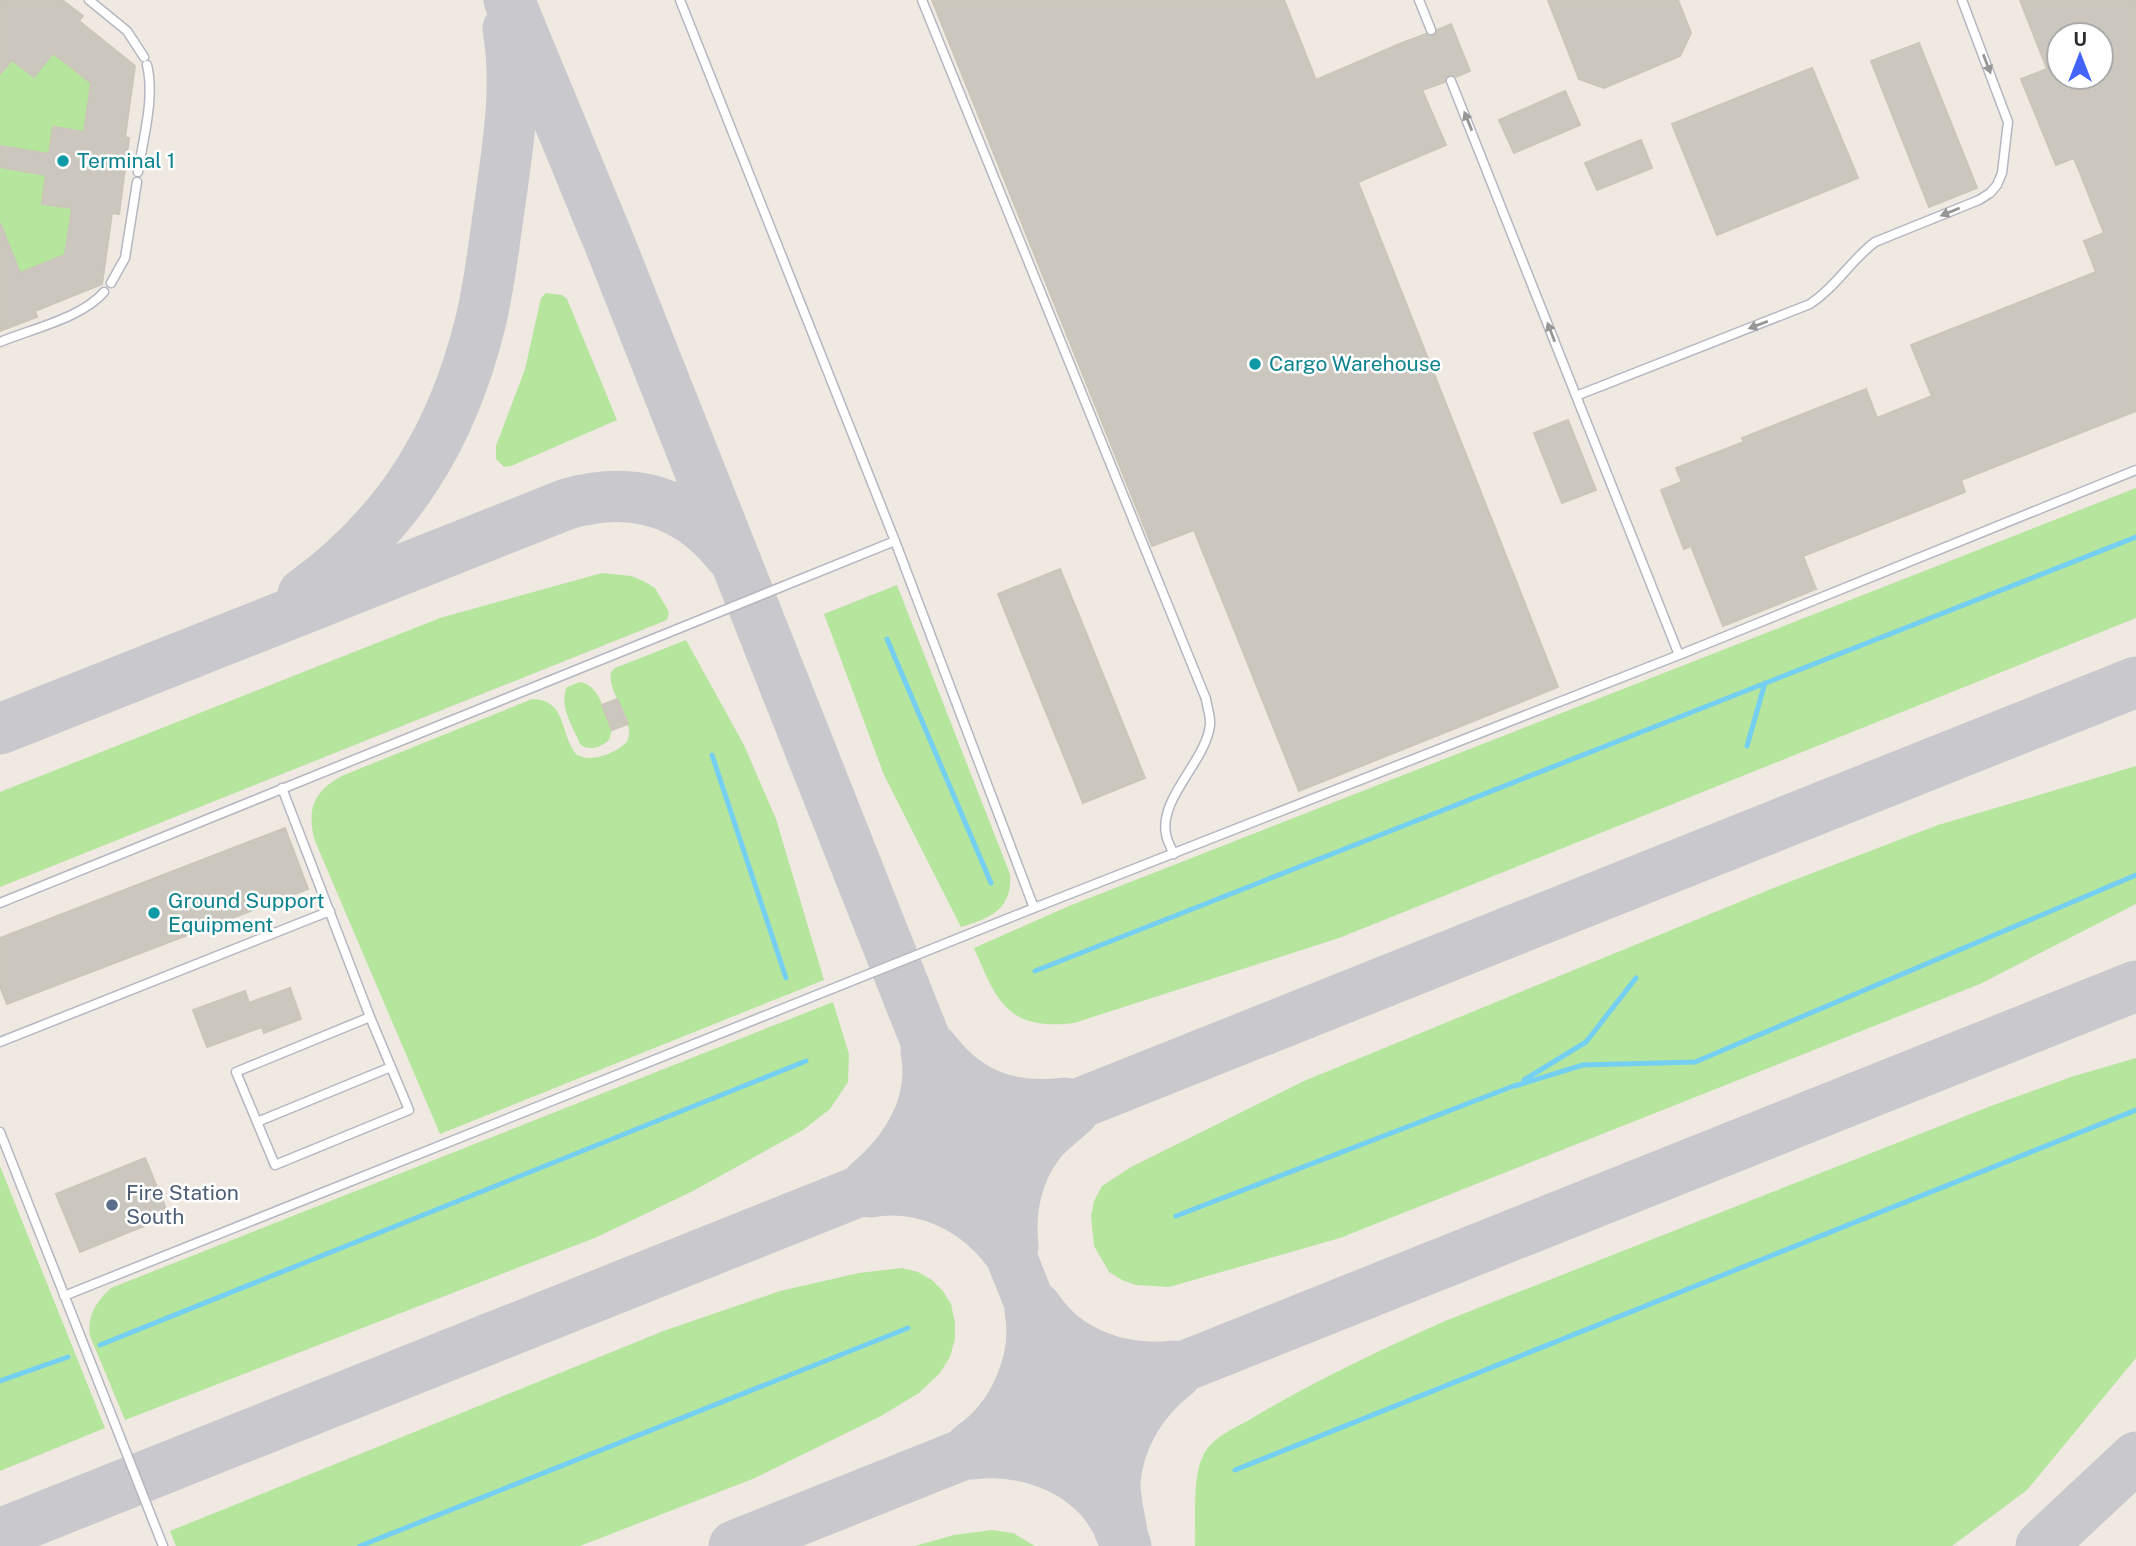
<svg xmlns="http://www.w3.org/2000/svg" width="2136" height="1546" font-family="'Public Sans',sans-serif">
<style>
.green{fill:#b6e59e}
.lines{fill:none;stroke-linecap:round;stroke-linejoin:round}
.stream{stroke:#75cff0;stroke-width:5}
.taxiway{stroke:#c9c8cc;stroke-width:51}
.building{fill:#cbc7bf;stroke:#cbc5ba;stroke-width:2;fill-rule:evenodd}
.lane-casing{stroke:#b4b7c1;stroke-width:11}
.lane{stroke:#fff;stroke-width:8}
.oneway{fill:#969696}
.culture-dot{fill:#0f9aa8;stroke:#fff;stroke-width:2.5}
.service-dot{fill:#5c6f8a;stroke:#fff;stroke-width:2.5}
.labels{text-anchor:middle;stroke-width:5;stroke-linejoin:round;paint-order:stroke}
.culture-label{font-size:21px;fill:#0d838f;stroke:#fff;text-anchor:start}
.service-label{font-size:21px;fill:#4e5e75;stroke:#fff;text-anchor:start}
</style>
<rect width="100%" height="100%" fill="#efe9e1"/>
<path class="green" d="M 54,53 L 91,83 L 84,132 L 53,128 L 49,154 L 0,146 L 0,74 L 12,60 L 34,77 Z
M 0,167 L 46,175 L 72,208 L 65,255 L 20,273 L 9,244 L 0,247 Z
M 546,293 L 562,295 L 567,299 L 617,420 L 511,466 L 504,467 L 496,459 L 496,446 L 525,369 L 541,298 Z
M 2136,488 L 2136,618 L 1339,938 L 1074,1023 C 1008,1031 997,1002 974,948 L 1069,906 Z
M 602,573 L 631,576 L 643,581 L 655,588 L 669,612 L 667,620 L 0,887 L 0,792 L 440,618 Z
M 897,585 L 1010,874 C 1013,909 990,918 961,927 L 884,775 L 824,614 Z
M 686,640 L 744,745 L 776,819 L 824,980 L 440,1134 L 315,841 C 306,809 314,790 344,775 L 532,699 C 568,700 559,734 577,755 C 593,763 615,753 627,742 C 637,718 607,696 611,672 L 615,668 Z
M 580,682 C 600,685 605,714 612,730 L 609,740 C 601,747 589,752 580,744 C 573,727 558,705 567,687 Z
M 2136,766 L 2136,904 L 1980,984 L 1340,1238 L 1169,1287 L 1136,1285 L 1122,1280 L 1109,1272 L 1094,1246 L 1091,1216 L 1094,1201 L 1102,1186 L 1131,1167 L 1304,1081 L 1776,887 L 1938,825 Z
M 833,1002 L 849,1054 L 848,1082 L 830,1109 L 803,1130 L 693,1191 L 597,1237 L 125,1420 L 90,1336 C 87,1315 96,1302 111,1288 Z
M 2136,1058 L 2136,1358 L 2027,1490 L 1952,1546 L 1195,1546 C 1196,1521 1192,1477 1203,1456 C 1211,1438 1233,1429 1249,1420 C 1312,1382 1378,1351 1445,1321 L 1991,1106 L 2071,1077 Z
M 0,1166 L 105,1428 L 0,1471 Z
M 902,1268 L 918,1272 L 932,1280 L 943,1291 L 951,1304 L 955,1323 L 955,1339 L 950,1357 L 940,1373 L 919,1393 L 881,1416 L 755,1478 L 580,1546 L 176,1546 L 170,1531 L 666,1330 L 780,1291 L 859,1273 Z
M 992,1530 L 1013,1533 L 1035,1546 L 915,1546 L 954,1535 Z"/>
<g class="lines">
<path class="stream" d="M 887,639 L 991,883
M 1747,746 L 1765,683
M 712,755 L 786,978
M 1035,971 L 2136,537
M 1524,1080 L 1586,1042 L 1636,978
M 1515,1086 L 1583,1065 L 1695,1062 L 2136,875
M 1176,1216 L 1516,1085
M 100,1345 L 806,1061
M 0,1381 L 68,1357
M 1235,1470 L 2136,1110
M 360,1546 L 908,1328"/>
<path class="taxiway" d="M 509,0 L 609,242 L 1126,1546
M 303,594 C 398,525 452,437 480,324 C 490,284 494,243 500,203 C 508,145 518,87 508,29
M 0,729 L 567,504 C 632,485 688,501 730,555
M 934,1050 C 967,1094 1011,1110 1065,1103
M 867,1184 C 906,1152 936,1104 926,1051
M 869,1192 C 922,1183 974,1207 1006,1249
M 1013,1246 C 1009,1209 1017,1171 1041,1141 C 1050,1130 1063,1121 1074,1111
M 1037,1308 C 1066,1353 1122,1372 1173,1366
M 971,1447 C 1013,1419 1039,1360 1030,1311
M 972,1454 C 1016,1448 1067,1463 1098,1496 C 1108,1506 1115,1519 1122,1532 C 1119,1516 1115,1499 1115,1482 C 1118,1439 1143,1399 1176,1374
M 0,1534 L 2136,682
M 734,1546 L 2136,986
M 2041,1546 L 2136,1457"/>
</g>
<path class="building" d="M 0,0 L 62,0 L 83,16 L 79,21 L 135,66 L 125,137 L 129,138 L 119,214 L 112,213 L 102,284 L 35,311 L 37,317 L 0,331 L 0,223 L 20,273 L 65,255 L 72,208 L 42,204 L 46,175 L 0,167 L 0,146 L 49,154 L 53,127 L 84,132 L 91,83 L 53,53 L 34,77 L 12,60 L 0,74 Z
M 932,0 L 1284,0 L 1316,80 L 1402,43 L 1426,34 L 1434,36 L 1437,30 L 1451,24 L 1470,71 L 1456,77 L 1449,75 L 1445,82 L 1422,90 L 1446,145 L 1358,182 L 1558,687 L 1299,791 L 1194,530 L 1152,546 Z
M 1548,0 L 1678,0 L 1691,33 L 1680,56 L 1604,88 L 1579,79 Z
M 2020,0 L 2136,0 L 2136,411 L 1961,480 L 1965,492 L 1803,556 L 1816,589 L 1723,626 L 1691,546 L 1684,549 L 1661,490 L 1682,482 L 1676,468 L 1744,442 L 1742,438 L 1866,389 L 1877,418 L 1932,396 L 1911,345 L 2096,272 L 2084,241 L 2104,233 L 2074,158 L 2056,165 L 2021,79 L 2047,69 ZM 2059,35 L 2101,35 L 2101,77 L 2059,77 Z
M 1919,43 L 1977,188 L 1929,207 L 1871,61 Z
M 1812,68 L 1858,178 L 1717,235 L 1672,124 Z
M 1565,91 L 1580,125 L 1514,153 L 1499,120 Z
M 1641,140 L 1652,168 L 1597,190 L 1585,163 Z
M 1568,420 L 1596,490 L 1562,503 L 1534,433 Z
M 1060,569 L 1145,778 L 1083,803 L 998,594 Z
M 617,699 L 628,724 L 612,730 L 602,705 Z
M 285,828 L 308,889 L 7,1004 L 0,986 L 0,938 Z
M 290,988 L 301,1019 L 264,1033 L 262,1027 L 207,1047 L 193,1010 L 245,991 L 249,1003 Z
M 145,1158 L 169,1216 L 80,1252 L 56,1194 Z"/>
<g class="lines">
<defs>
<path id="lane" d="M 89,0 L 127,31 L 144,57
M 922,0 L 1206,699 C 1207,707 1211,717 1210,725 C 1206,761 1159,798 1166,834 C 1167,841 1171,848 1174,854
M 1419,0 L 1431,30
M 1451,81 L 1679,655
M 138,172 C 143,139 155,98 147,65
M 111,283 L 125,258 L 137,182
M 0,342 C 31,329 82,318 104,292
M 1576,396 L 1810,304 C 1836,287 1851,260 1875,242 L 1979,200 L 1990,193 L 1997,185 L 2002,173 L 2008,122 L 1962,0
M 895,541 L 1034,908
M 282,788 L 370,1017 L 409,1110 L 275,1165 L 236,1072 L 370,1017
M 0,903 L 895,541 L 680,0
M 0,1042 L 330,911
M 257,1122 L 391,1067
M 0,1132 L 163,1546
M 64,1296 L 1034,908 L 1679,655 L 2136,470"/>
</defs>
<use href="#lane" class="lane-casing"/>
<use href="#lane" class="lane"/>
</g>
<defs><path id="oneway-solid" d="M-6-.8H1V-3.2L6.5 0L1 3.2V.8H-6Z" transform="scale(1.75)"/></defs>
<g class="oneway">
<use href="#oneway-solid" transform="translate(1987 64) rotate(69)"/>
<use href="#oneway-solid" transform="translate(1468 121) rotate(-112)"/>
<use href="#oneway-solid" transform="translate(1950 212) rotate(158)"/>
<use href="#oneway-solid" transform="translate(1758 325) rotate(159)"/>
<use href="#oneway-solid" transform="translate(1551 332) rotate(-111)"/>
</g>
<g class="culture-dot">
<circle cx="63" cy="161" r="7"/>
<circle cx="1255" cy="364" r="7"/>
<circle cx="154" cy="913" r="7"/>
</g>
<circle class="service-dot" cx="112" cy="1205" r="7"/>
<g class="labels">
<g class="culture-label">
<text x="77" y="168">Terminal 1</text>
<text x="1269" y="371">Cargo Warehouse</text>
<text x="168" y="908">Ground Support<tspan x="168" dy="24">Equipment</tspan></text>
</g>
<g class="service-label">
<text x="126" y="1200">Fire Station<tspan x="126" dy="24">South</tspan></text>
</g>
</g>
<g transform="translate(2080 56)"><circle r="33" fill="#ffffff" stroke="#ababab" stroke-width="2"/>
<path d="M0-5L12 26L0 18L-12 26Z" fill="#4264fb"/>
<text y="-10" font-size="19" font-weight="bold" text-anchor="middle" fill="#2e2e2e">U</text>
</g>
</svg>
